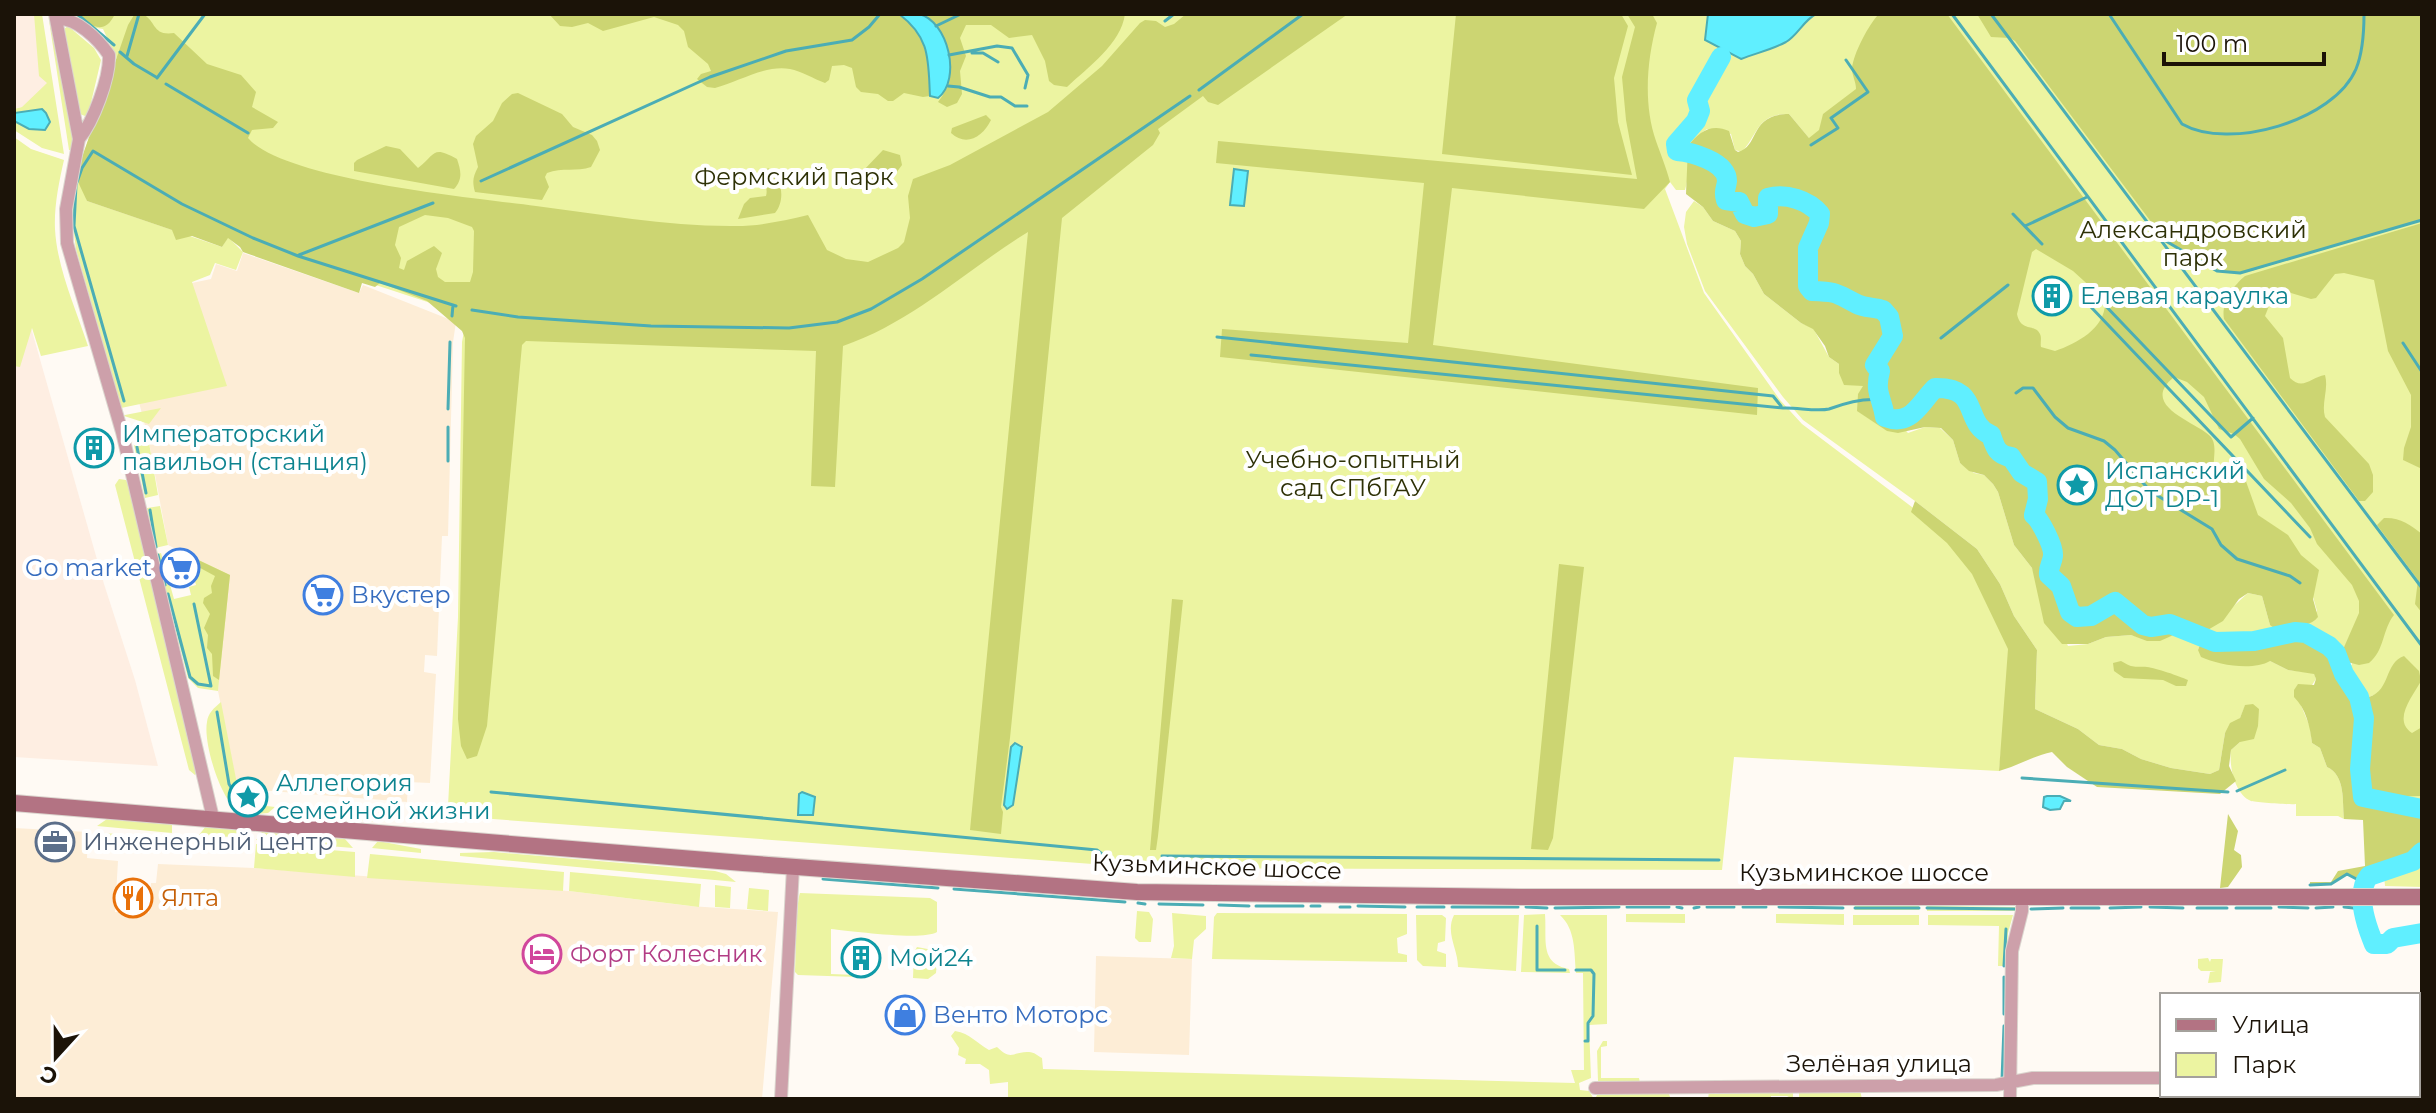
<svg xmlns="http://www.w3.org/2000/svg" width="2436" height="1113" font-family="Montserrat,sans-serif">
<style>
.built{fill:#fdedd6}
.education{fill:#feeee2}
.green{fill:#ecf4a1}
.forest{fill:#ccd572;fill-rule:evenodd}
.water{fill:#60efff;stroke:#4badb5;stroke-width:2}
.lines{fill:none;stroke-linecap:round;stroke-linejoin:round}
.stream{stroke:#4badb5;stroke-width:3}
.river{stroke:#60efff;stroke-width:20}
.minor-casing{stroke:#dbd5ce;stroke-width:14}
.secondary-casing{stroke:#dbd5ce;stroke-width:18}
.minor{stroke:#cda0aa;stroke-width:12}
.secondary{stroke:#b37383;stroke-width:16}
.labels{text-anchor:middle;stroke-width:8;stroke-linejoin:round;paint-order:stroke}
.park-label{font-size:24px;fill:#2e3106;stroke:#fff}
.culture-label{font-size:24px;fill:#0d838f;stroke:#fff;text-anchor:start}
.shop-label{font-size:24px;fill:#366cbe;stroke:#fff;text-anchor:start}
.service-label{font-size:24px;fill:#4e5e75;stroke:#fff;text-anchor:start}
.street-label{font-size:24px;fill:#1b1308;stroke:#fff}
.food-label{font-size:24px;fill:#c56008;stroke:#fff;text-anchor:start}
.hotel-label{font-size:24px;fill:#b23c85;stroke:#fff;text-anchor:start}
</style>
<rect width="100%" height="100%" fill="#fffaf4"/>
<path class="built" d="M 87,201 L 172,230 L 192,283 L 211,279 L 216,264 L 237,271 L 243,253 L 359,293 L 363,285 L 456,322 L 453,342 L 448,536 L 442,536 L 437,656 L 425,655 L 424,672 L 436,674 L 430,783 L 408,782 L 407,802 L 259,790 L 236,781 L 218,691 L 221,650 L 194,558 L 168,545 L 148,437 Z
M 14,828 L 88,832 L 87,858 L 118,861 L 115,912 L 149,913 L 151,883 L 156,883 L 158,864 L 254,868 L 569,891 L 690,906 L 778,912 L 762,1099 L 14,1099 Z
M 1096,956 L 1192,959 L 1189,1055 L 1094,1052 Z"/>
<path class="education" d="M 14,14 L 35,14 L 48,83 L 24,110 L 21,107 L 14,109 Z
M 14,268 L 104,584 L 135,680 L 158,766 L 14,757 Z"/>
<path class="green" d="M 34,14 L 42,14 L 64,154 L 42,148 L 14,130 L 14,121 L 29,129 L 45,130 L 49,118 L 42,109 L 14,113 L 14,109 L 22,107 L 47,83 L 39,76 Z
M 48,14 L 73,136 L 72,150 L 69,150 Z
M 74,14 L 2422,14 L 2422,754 L 2409,741 L 2387,679 L 2381,692 L 2369,697 L 2364,696 L 2343,661 L 2352,665 L 2354,627 L 2341,654 C 2305,605 2244,652 2194,633 L 2206,631 L 2248,593 L 2262,596 L 2270,625 L 2307,625 L 2317,611 L 2313,597 L 1818,149 L 1789,114 C 1757,114 1759,133 1742,152 L 1735,150 L 1731,134 L 1707,129 C 1677,151 1694,160 1685,190 L 1676,190 L 1670,182 L 1665,189 L 1704,293 L 1780,400 L 1802,424 L 1953,538 L 2012,645 L 1999,771 L 1734,757 L 1722,870 L 1146,868 L 453,816 L 448,806 L 458,617 L 462,342 L 467,315 L 254,245 L 79,166 L 87,201 L 222,247 L 228,237 L 243,252 L 236,270 L 215,263 L 210,275 L 192,282 L 227,386 L 121,408 L 76,249 L 71,211 L 79,166 L 117,59 L 103,29 L 91,27 Z
M 68,26 L 94,48 L 101,60 L 89,111 L 85,116 L 80,114 L 64,29 Z
M 14,137 L 31,149 L 64,160 C 59,182 54,206 55,229 C 57,268 76,309 88,346 L 41,356 L 32,328 L 20,367 L 14,366 L 14,274 L 16,274 L 14,267 Z
M 1694,201 L 1703,207 L 1713,221 L 1735,231 L 1741,241 L 1740,254 L 1745,266 L 1753,274 L 1764,294 L 1801,323 L 1813,328 L 1829,357 L 1839,364 L 1839,373 L 1864,386 L 1908,433 L 1925,427 L 1940,428 L 1953,440 L 1960,463 L 1974,473 L 1984,475 L 1993,484 L 1998,492 L 2014,545 L 2032,568 L 2068,646 L 2088,644 L 2106,637 L 2131,635 L 2152,641 L 2182,633 L 2201,642 L 2198,650 L 2270,661 L 2288,670 L 2314,673 L 2316,679 L 2300,703 L 2310,727 L 2312,743 L 2320,748 L 2327,767 C 2346,776 2342,801 2344,819 L 2338,816 L 2296,816 L 2296,804 C 2290,805 2255,802 2251,801 C 2234,794 2229,765 2231,750 L 2240,742 L 2245,706 L 2240,718 L 2225,733 L 2219,770 L 2210,774 L 2171,768 L 2141,759 L 2122,749 L 2099,745 L 2078,729 L 2035,709 L 2037,650 L 2014,616 L 2000,584 L 1977,549 L 1915,501 L 1803,420 L 1783,397 L 1705,291 L 1687,244 L 1684,227 L 1686,212 Z
M 161,408 L 149,424 L 124,416 L 125,415 Z
M 148,437 L 158,495 L 145,498 L 134,445 L 138,438 Z
M 119,479 L 126,480 L 128,484 L 197,772 L 195,775 L 189,770 L 115,485 Z
M 160,506 L 168,545 L 155,548 L 147,508 Z
M 182,552 L 230,575 L 218,691 L 198,688 L 188,678 L 156,554 L 161,553 L 174,599 L 191,595 L 189,587 L 196,585 L 191,567 L 186,567 Z
M 221,702 L 239,794 L 251,804 L 275,807 L 268,813 C 260,814 245,815 237,810 C 220,798 203,742 207,722 C 208,713 214,708 221,702 Z
M 2403,795 L 2422,796 L 2422,806 L 2370,797 Z
M 299,807 L 391,815 L 388,820 L 381,822 L 307,816 L 301,813 Z
M 107,819 L 172,824 L 172,833 L 97,826 Z
M 206,826 L 241,829 L 247,838 L 199,835 Z
M 262,832 L 345,839 L 353,848 L 256,840 Z
M 95,833 L 123,834 L 123,841 L 117,842 L 112,848 L 94,847 Z
M 378,841 L 421,849 L 421,853 L 372,848 Z
M 256,844 L 355,852 L 355,877 L 254,868 Z
M 494,852 L 715,871 L 726,874 L 736,882 L 460,856 L 460,853 Z
M 370,854 L 564,872 L 563,891 L 367,878 Z
M 2422,856 L 2422,887 L 2385,886 L 2384,875 L 2416,862 Z
M 570,872 L 701,884 L 699,907 L 569,891 Z
M 715,885 L 731,887 L 730,908 L 715,907 Z
M 749,888 L 769,890 L 768,911 L 747,909 Z
M 800,893 L 930,898 L 937,902 L 937,932 C 923,941 851,931 831,929 L 831,974 L 857,975 L 857,977 L 798,975 L 795,972 C 796,958 796,902 800,893 Z
M 1855,906 L 1919,906 L 1919,910 L 1855,910 Z
M 1927,906 L 2015,907 L 2015,911 L 1927,911 Z
M 1137,911 L 1149,912 L 1153,919 L 1151,942 L 1139,942 L 1135,938 Z
M 1172,913 L 1206,916 L 1206,929 L 1194,940 L 1192,959 L 1171,958 L 1174,946 Z
M 1217,913 L 1407,914 L 1407,934 L 1397,938 L 1398,953 L 1407,955 L 1407,962 L 1212,959 L 1214,917 Z
M 1545,914 C 1547,940 1539,963 1569,969 L 1570,973 L 1521,972 L 1524,915 Z
M 1626,914 L 1685,914 L 1685,923 L 1626,922 Z
M 1776,914 L 1844,914 L 1844,925 L 1776,923 Z
M 1416,915 L 1442,915 L 1446,918 L 1445,941 L 1438,943 L 1437,951 L 1446,954 L 1446,967 L 1423,966 L 1417,960 Z
M 1454,915 L 1519,915 L 1516,971 L 1458,967 C 1458,949 1445,933 1454,915 Z
M 1560,915 L 1607,915 L 1607,1024 L 1589,1025 L 1591,1078 L 1579,1083 L 1580,1090 L 1589,1091 L 1594,1099 L 1008,1099 L 1008,1082 L 990,1084 L 989,1070 L 980,1064 L 965,1064 L 966,1059 L 958,1055 L 959,1048 L 951,1036 L 955,1031 C 971,1034 975,1042 989,1050 L 997,1047 C 1012,1062 1013,1051 1029,1052 C 1034,1052 1038,1056 1042,1058 L 1043,1069 L 1575,1083 L 1571,1070 L 1584,1070 L 1583,973 L 1576,973 C 1574,952 1576,930 1560,915 Z
M 1853,915 L 1919,915 L 1919,925 L 1853,925 Z
M 1928,915 L 2013,915 L 2008,933 L 2006,966 L 1998,966 L 1999,926 L 1928,925 Z
M 917,947 L 938,951 L 936,973 L 928,979 L 913,978 L 914,952 Z
M 2208,958 L 2210,962 L 2211,959 L 2223,959 L 2221,982 L 2208,983 L 2210,972 L 2216,971 L 2201,971 L 2198,968 L 2198,959 Z
M 1603,1041 L 1607,1041 L 1607,1046 L 1601,1047 L 1601,1078 L 1639,1078 L 1640,1083 L 1600,1083 L 1598,1081 L 1597,1051 Z
M 1793,1089 L 1793,1099 L 1787,1096 L 1771,1096 L 1771,1099 L 1708,1099 L 1709,1091 Z
M 1860,1090 L 1862,1099 L 1799,1099 L 1799,1091 Z
M 1668,1092 L 1671,1099 L 1595,1099 L 1598,1093 Z"/>
<path class="forest" d="M 74,14 L 115,14 C 104,37 90,25 74,14 Z
M 143,14 C 157,22 152,36 174,33 L 207,64 L 241,75 L 256,92 L 252,107 L 278,122 L 273,128 L 252,130 L 248,138 C 284,180 476,198 536,206 C 600,214 664,226 730,226 C 756,227 782,221 808,215 L 827,250 L 846,259 L 868,262 L 898,248 L 904,242 L 910,218 L 908,196 L 913,179 L 950,165 L 1048,112 L 1102,66 L 1140,23 L 1145,20 L 1156,21 L 1165,27 L 1174,24 L 1186,14 L 1348,14 L 1218,105 L 1208,102 L 1203,96 L 1158,129 L 1160,133 L 1153,145 L 1062,218 L 1010,738 L 1001,807 L 1003,812 L 1001,834 L 970,830 L 1028,232 C 966,270 913,322 843,346 L 835,487 L 811,486 L 816,351 L 526,341 L 522,345 L 487,726 L 477,756 L 467,759 L 461,746 L 458,719 L 465,338 L 462,331 L 427,301 L 386,285 L 380,283 L 375,287 L 362,283 L 359,293 L 243,252 L 240,247 L 228,238 L 222,247 L 192,236 L 176,240 L 172,230 L 87,201 L 79,184 L 79,166 L 128,25 L 134,15 ZM 425,215 L 448,218 L 472,227 L 474,231 L 473,272 L 470,282 L 445,282 L 438,277 L 436,269 L 442,253 L 434,246 L 407,261 L 404,270 L 399,268 L 401,258 L 395,245 L 399,227 Z
M 549,14 L 899,14 C 931,40 927,60 930,96 L 923,97 L 904,93 L 893,101 L 888,101 L 878,94 L 861,92 L 856,87 L 852,68 L 844,65 L 832,66 L 829,80 L 825,83 C 814,79 801,71 790,69 C 767,64 738,82 715,88 L 707,87 L 697,79 L 701,74 L 711,71 L 708,64 L 688,47 L 684,31 L 678,25 L 654,17 L 603,31 L 588,23 L 572,27 L 560,26 Z
M 921,14 L 1125,14 C 1121,44 1088,67 1067,87 L 1054,85 L 1049,81 L 1045,61 L 1032,35 L 1009,38 L 991,25 L 966,25 L 960,38 L 966,56 L 960,71 L 962,94 L 957,103 L 947,107 L 938,102 L 943,95 L 949,55 Z
M 1456,14 L 1621,14 L 1628,26 L 1614,78 L 1618,122 L 1632,175 L 1442,154 Z
M 1627,14 L 1652,14 L 1657,23 C 1647,59 1643,104 1656,141 C 1661,155 1666,167 1670,182 L 1644,209 L 1452,188 L 1433,345 L 1758,388 L 1757,415 L 1220,357 L 1222,329 L 1408,343 L 1424,183 L 1216,163 L 1218,141 L 1637,179 L 1626,120 L 1622,77 L 1635,27 Z
M 1879,14 L 1947,14 L 2394,615 C 2382,630 2385,650 2369,663 L 2359,665 L 2343,661 L 2341,654 L 2359,613 L 2359,601 L 2352,585 L 2317,544 L 2310,528 L 2291,503 L 2264,479 L 2240,439 L 2234,434 L 2219,429 L 2204,397 L 2187,382 L 2174,377 C 2138,406 2197,422 2210,436 C 2219,446 2211,461 2215,474 L 2220,477 L 2243,473 L 2258,515 L 2288,535 L 2301,555 L 2319,570 L 2313,599 L 2318,617 C 2310,628 2287,627 2274,628 L 2270,625 L 2262,596 L 2248,593 L 2239,599 L 2223,621 L 2206,631 L 2178,633 L 2160,641 L 2147,641 L 2131,635 L 2106,637 L 2088,644 L 2062,644 L 2044,623 L 2032,568 L 2014,545 L 1998,492 L 1993,484 L 1984,475 L 1969,471 L 1960,463 L 1953,440 L 1941,428 L 1925,427 L 1898,433 L 1887,431 L 1857,411 L 1858,394 L 1863,386 L 1844,385 L 1839,373 L 1839,364 L 1829,357 L 1825,346 L 1813,329 L 1801,323 L 1764,294 L 1753,274 L 1745,266 L 1740,254 L 1741,241 L 1735,231 L 1713,221 L 1703,207 L 1686,194 L 1688,146 C 1699,132 1711,123 1729,131 L 1735,150 L 1738,152 C 1760,146 1749,114 1789,114 L 1809,138 L 1819,130 L 1823,114 L 1856,89 C 1856,82 1852,75 1852,69 C 1853,54 1869,24 1879,14 ZM 2036,249 L 2073,271 L 2105,300 C 2107,328 2077,343 2055,351 L 2041,347 C 2040,343 2042,338 2040,334 C 2035,323 2021,333 2017,314 L 2032,252 Z
M 1977,14 L 2422,14 L 2422,219 L 2251,271 L 2227,273 L 2217,270 L 2164,239 L 2015,41 L 2010,38 L 1991,37 Z
M 518,93 L 562,114 L 573,127 L 592,135 L 597,141 L 600,150 L 591,167 C 577,172 562,167 547,173 L 545,177 L 549,187 L 542,200 L 475,192 C 472,181 473,177 478,167 L 473,144 L 476,136 L 493,121 L 502,103 L 512,94 Z
M 986,115 L 991,120 C 983,137 966,147 951,133 L 952,128 Z
M 386,146 L 400,149 L 418,168 C 436,154 432,145 457,159 C 461,171 463,179 454,189 L 354,171 L 354,163 L 357,160 Z
M 883,150 L 900,155 L 902,165 L 893,177 L 869,183 L 862,172 Z
M 768,168 C 782,177 786,200 775,213 L 738,219 L 744,204 L 750,198 L 766,196 C 769,186 760,176 768,168 Z
M 2422,223 L 2422,469 L 2403,460 L 2404,448 L 2411,427 L 2411,395 L 2388,351 L 2374,280 L 2344,273 L 2335,274 L 2316,298 L 2311,299 L 2284,291 L 2273,296 L 2265,316 L 2283,338 L 2290,378 C 2303,391 2311,377 2325,375 C 2329,389 2321,403 2325,417 L 2369,464 L 2373,475 L 2373,492 L 2365,501 L 2359,501 L 2224,319 C 2221,303 2233,286 2245,276 Z
M 1915,501 L 1977,549 L 2000,584 L 2014,616 L 2037,650 L 2035,709 L 2078,729 L 2099,745 L 2122,749 L 2141,759 L 2171,768 L 2210,774 L 2219,770 L 2225,733 L 2230,723 L 2240,718 L 2245,705 L 2253,704 L 2259,709 L 2258,726 L 2254,739 L 2240,742 L 2231,750 L 2229,766 L 2236,781 L 2220,794 L 2097,787 L 2067,767 L 2052,752 C 2033,756 2017,766 1999,771 L 2008,649 L 1972,574 L 1947,543 L 1911,512 Z
M 2384,518 C 2399,517 2411,525 2422,534 L 2422,613 L 2415,604 L 2418,580 L 2377,525 Z
M 194,558 L 230,575 L 219,680 L 213,676 L 212,654 L 207,648 L 208,635 L 204,628 L 210,614 L 203,603 L 204,598 L 212,593 L 211,586 L 215,576 L 191,563 Z
M 1559,564 L 1584,567 L 1553,838 L 1548,850 L 1531,849 Z
M 1172,599 L 1183,600 L 1158,836 L 1156,850 L 1150,850 Z
M 2295,635 L 2311,639 L 2328,650 L 2342,678 L 2358,702 L 2361,725 L 2357,757 L 2360,798 C 2378,811 2400,809 2422,812 L 2421,848 L 2406,862 L 2379,869 L 2362,881 L 2347,875 L 2331,884 L 2310,885 L 2310,882 L 2331,882 L 2338,871 L 2365,866 L 2363,820 L 2344,819 C 2342,801 2346,776 2327,767 L 2320,748 L 2312,743 C 2310,726 2306,709 2294,697 L 2294,690 L 2298,684 L 2314,685 L 2316,679 L 2314,674 L 2288,670 L 2270,661 C 2253,671 2218,665 2201,657 L 2198,650 L 2201,642 L 2243,644 Z
M 2404,656 L 2419,671 L 2421,681 C 2413,696 2392,720 2412,733 L 2422,727 L 2422,796 L 2370,797 L 2364,792 L 2363,786 L 2368,718 L 2364,696 L 2369,697 C 2391,690 2384,663 2404,656 Z
M 2121,661 C 2135,669 2133,666 2147,667 C 2156,668 2179,676 2188,680 L 2186,686 L 2176,686 L 2163,680 L 2124,678 L 2114,671 L 2113,663 Z
M 2228,814 L 2238,831 L 2234,850 L 2241,855 L 2242,867 L 2228,887 L 2220,888 Z"/>
<path class="water" d="M 899,14 C 905,14 913,13 919,14 C 948,21 962,79 938,98 L 930,96 C 928,61 931,38 899,14 Z
M 1708,14 L 1816,14 C 1803,21 1798,35 1786,42 C 1771,50 1756,53 1741,59 L 1705,40 Z
M 42,109 L 46,113 L 50,122 L 45,130 L 29,129 L 14,121 L 14,113 Z
M 1234,169 L 1248,171 L 1244,206 L 1230,205 Z
M 1015,743 L 1022,747 L 1013,805 L 1007,809 L 1004,805 L 1011,747 Z
M 802,792 L 815,797 L 813,815 L 798,815 L 799,794 Z
M 2047,796 L 2060,796 L 2071,801 L 2064,801 L 2060,809 L 2050,810 L 2043,807 L 2044,797 Z"/>
<g class="lines">
<path class="stream" d="M 77,14 L 114,45
M 1952,14 L 2422,646
M 1991,14 L 2422,588
M 2109,14 L 2182,124 C 2229,151 2334,121 2356,69 C 2363,52 2364,32 2364,14
M 1165,21 L 1174,14
M 936,26 L 961,14
M 120,52 L 134,64 L 156,77
M 972,53 L 983,53 L 998,62
M 949,55 L 997,46 L 1012,48 L 1028,75 L 1025,88
M 127,56 L 139,14
M 157,78 L 205,14
M 166,84 L 248,133
M 948,86 L 959,87 L 990,97 L 1001,97 L 1015,106 L 1027,106
M 1199,90 L 1303,14
M 1811,145 L 1838,128 L 1831,118 L 1868,92 L 1846,60
M 481,181 L 710,77 L 786,51 L 852,40 L 869,27 L 880,14
M 2013,214 L 2042,244
M 2025,226 L 2087,197
M 2164,240 L 2217,271 L 2240,273 L 2422,220
M 299,255 L 433,203
M 2100,300 L 2231,437 L 2253,418
M 2090,306 L 2310,537
M 472,310 L 518,317 L 651,326 L 789,328 L 837,322 L 871,309 L 922,279 L 1190,96
M 452,316 L 453,305
M 1217,337 L 1773,396 L 1781,406
M 1941,338 L 2008,285
M 2403,343 L 2422,372
M 1251,355 L 1783,408 C 1796,407 1816,412 1829,409 C 1843,404 1863,398 1879,400
M 2016,393 L 2023,388 L 2033,388 L 2055,417 L 2068,428 L 2104,441 L 2115,450 L 2150,491 L 2212,529 L 2221,545 L 2237,559 L 2290,576 L 2300,583
M 124,401 L 74,226 L 76,185 L 82,168 L 93,151 L 182,204 L 253,238 L 298,256 L 456,306
M 448,409 L 450,342
M 137,447 L 146,493
M 448,461 L 448,427
M 150,510 L 156,547
M 158,555 L 165,585
M 168,594 L 190,677 L 198,684 L 211,686 L 194,604
M 217,712 L 229,784 L 242,806 L 255,808
M 2022,778 L 2228,792
M 2237,791 L 2285,770
M 491,792 L 1097,850 L 1116,865 L 1133,869
M 1162,856 L 1719,860
M 823,879 L 938,888
M 2310,885 L 2331,884 L 2347,874 L 2364,883
M 954,889 L 1125,902
M 1138,903 L 1145,904
M 1159,904 L 1203,905
M 1219,905 L 1249,906
M 1256,906 L 1303,906
M 1311,906 L 1320,906
M 1358,906 L 1405,907
M 1340,907 L 1350,907
M 1417,907 L 1444,907
M 1452,907 L 1518,907
M 1526,907 L 1547,908
M 1627,907 L 1669,907
M 1677,907 L 1682,908
M 1707,907 L 1734,907
M 1743,907 L 1766,907
M 1779,907 L 1843,908
M 2150,907 L 2183,908
M 2279,907 L 2308,908
M 2344,907 L 2363,909
M 1555,908 L 1619,907
M 1694,908 L 1699,907
M 1855,908 L 1919,908
M 1927,908 L 2015,909
M 2071,908 L 2099,908
M 2110,908 L 2141,907
M 2197,908 L 2227,908
M 2236,908 L 2271,908
M 2316,908 L 2333,907
M 2031,909 L 2063,908
M 1537,926 L 1537,970 L 1565,970
M 2004,966 L 2006,929
M 1576,970 L 1591,970 L 1594,974 L 1593,1016 L 1588,1023 L 1588,1041 L 1585,1041
M 2004,1014 L 2004,977
M 2002,1080 L 2004,1026"/>
<path class="river" d="M 1721,57 L 1697,100 L 1700,111 L 1696,121 L 1676,144 L 1677,151 C 1690,152 1727,161 1727,181 C 1726,190 1723,191 1726,200 L 1739,202 L 1745,214 L 1754,217 L 1768,214 L 1768,198 C 1786,193 1808,200 1820,214 L 1819,223 L 1808,248 L 1808,286 L 1812,291 C 1839,292 1835,293 1857,304 C 1864,308 1875,307 1883,310 L 1889,317 L 1893,336 L 1875,365 L 1880,371 C 1874,393 1882,397 1885,417 C 1911,427 1919,404 1935,388 C 1982,387 1962,423 1991,435 C 1995,447 1997,455 2011,457 L 2022,473 L 2037,482 L 2038,499 L 2034,515 C 2040,520 2054,546 2053,556 C 2052,564 2048,567 2049,575 L 2061,586 L 2070,612 L 2077,617 L 2091,616 L 2115,602 L 2143,625 L 2151,627 L 2170,624 L 2215,642 L 2254,641 L 2295,632 L 2306,633 L 2329,646 L 2336,653 L 2344,674 L 2359,697 L 2364,718 L 2360,769 L 2363,797 L 2422,809
M 2422,852 L 2413,861 L 2369,876 C 2355,893 2366,925 2374,944 L 2387,944 L 2393,938 L 2422,933
M 2418,1061 L 2422,1063
M 2338,1099 L 2338,1095"/>
<defs>
<path id="minor" d="M 55,14 L 79,139 L 66,209 L 67,243 L 122,432 L 213,818
M 56,19 C 76,17 98,39 109,55 C 110,78 93,122 79,139
M 1595,1088 L 1996,1085 L 2033,1078 L 2162,1078
M 781,1099 L 793,867
M 2010,1099 L 2012,951 L 2022,911 L 2022,898"/>
<path id="secondary" d="M 14,803 L 743,863 L 1137,892 L 1521,897 L 2422,897"/>
</defs>
<use href="#minor" class="minor-casing"/>
<use href="#secondary" class="secondary-casing"/>
<use href="#minor" class="minor"/>
<use href="#secondary" class="secondary"/>
</g>
<defs>
<symbol id="building-ring" viewBox="-11 -11 22 22"><circle r="9.5" fill="#fff" stroke="#0f9aa8" stroke-width="1.5"/><path d="M-4-6H4V6H1V3H-1V6H-4ZM-2.5-4.3h1.7v1.8h-1.7ZM.8-4.3h1.7v1.8H.8ZM-2.5-1h1.7V.8h-1.7ZM.8-1h1.7V.8H.8Z" fill="#0f9aa8"/></symbol>
<symbol id="sight-ring" viewBox="-11 -11 22 22"><circle r="9.5" fill="#fff" stroke="#0f9aa8" stroke-width="1.5"/><path d="M0-6L1.8-2.2L6-1.7L2.9 1.2L3.7 5.4L0 3.3L-3.7 5.4L-2.9 1.2L-6-1.7L-1.8-2.2Z" fill="#0f9aa8"/></symbol>
<symbol id="supermarket-ring" viewBox="-11 -11 22 22"><circle r="9.5" fill="#fff" stroke="#3f7fe0" stroke-width="1.5"/><path d="M-6-5.5h2.5l.6 2H6L4.5 2H-2.5L-4.4-4H-6ZM-1.5 3.2a1.3 1.3 0 1 0 .1 0ZM3 3.2a1.3 1.3 0 1 0 .1 0Z" fill="#3f7fe0"/></symbol>
<symbol id="office-ring" viewBox="-11 -11 22 22"><circle r="9.5" fill="#fff" stroke="#5c6f8a" stroke-width="1.5"/><path d="M-6-3h4V-5.5h4V-3h4V5H-6ZM-1-4.5V-3h2v-1.5ZM-6 0V1H6V0Z" fill="#5c6f8a"/></symbol>
<symbol id="restaurant-ring" viewBox="-11 -11 22 22"><circle r="9.5" fill="#fff" stroke="#e8710a" stroke-width="1.5"/><path d="M-5-6h1v4h1v-4h1v4h1v-4h1v5L-1.5 .5V6h-2V.5L-5-1ZM5-6V6H3V1.5H1.5Q1.5-4 5-6Z" fill="#e8710a"/></symbol>
<symbol id="hotel-ring" viewBox="-11 -11 22 22"><circle r="9.5" fill="#fff" stroke="#d1479c" stroke-width="1.5"/><path d="M-6-4.5h1.5V1H6V5H4.5V3h-9V5H-6ZM-4 0a1.8 1.8 0 1 1 3.6 0ZM.5 0V-2.5h3Q6-2.5 6 0Z" fill="#d1479c"/></symbol>
<symbol id="shop-ring" viewBox="-11 -11 22 22"><circle r="9.5" fill="#fff" stroke="#3f7fe0" stroke-width="1.5"/><path d="M-5-2.5h2.3a2.7 3.5 0 0 1 5.4 0H5L5.5 6h-11ZM-1.5-2.5h3a1.5 2.3 0 0 0-3 0Z" fill="#3f7fe0"/></symbol>
</defs>
<g fill-rule="evenodd">
<use href="#building-ring" x="2030" y="274" width="44" height="44"/>
<use href="#building-ring" x="72" y="426" width="44" height="44"/>
<use href="#sight-ring" x="2055" y="463" width="44" height="44"/>
<use href="#supermarket-ring" x="158" y="546" width="44" height="44"/>
<use href="#supermarket-ring" x="301" y="573" width="44" height="44"/>
<use href="#sight-ring" x="226" y="775" width="44" height="44"/>
<use href="#office-ring" x="33" y="820" width="44" height="44"/>
<use href="#restaurant-ring" x="111" y="876" width="44" height="44"/>
<use href="#hotel-ring" x="520" y="932" width="44" height="44"/>
<use href="#building-ring" x="839" y="936" width="44" height="44"/>
<use href="#shop-ring" x="883" y="993" width="44" height="44"/>
</g>
<g class="labels">
<g class="park-label">
<text x="794" y="185">Фермский парк</text>
<text x="2193" y="238">Александровский<tspan x="2193" dy="28">парк</tspan></text>
<text x="1353" y="468">Учебно-опытный<tspan x="1353" dy="28">сад СПбГАУ</tspan></text>
</g>
<g class="culture-label">
<text x="2080" y="304">Елевая караулка</text>
<text x="122" y="442">Императорский<tspan x="122" dy="28">павильон (станция)</tspan></text>
<text x="2105" y="479">Испанский<tspan x="2105" dy="28">ДОТ DP-1</tspan></text>
<text x="276" y="791">Аллегория<tspan x="276" dy="28">семейной жизни</tspan></text>
<text x="889" y="966">Мой24</text>
</g>
<g class="shop-label">
<text x="152" y="576" text-anchor="end">Go market</text>
<text x="351" y="603">Вкустер</text>
<text x="933" y="1023">Венто Моторс</text>
</g>
<g class="service-label">
<text x="83" y="850">Инженерный центр</text>
</g>
<g class="street-label">
<text transform="translate(1217 867) rotate(2)" y="8">Кузьминское шоссе</text>
<text x="1864" y="881">Кузьминское шоссе</text>
<text x="1879" y="1072">Зелёная улица</text>
</g>
<g class="food-label">
<text x="161" y="906">Ялта</text>
</g>
<g class="hotel-label">
<text x="570" y="962">Форт Колесник</text>
</g>
</g>
<rect width="2436" height="1113" fill="none" stroke="#1b1308" stroke-width="32"/>
<rect x="2160" y="993" width="260" height="104" fill="#ffffff" stroke="#a4a19c" stroke-width="2"/>
<rect x="2176" y="1019" width="40" height="12" fill="#b37383" stroke="#a4a19c" stroke-width="2"/>
<text x="2232" y="1033" font-size="24" fill="#1b1308">Улица</text>
<rect x="2176" y="1053" width="40" height="24" fill="#ecf4a1" stroke="#a4a19c" stroke-width="2"/>
<text x="2232" y="1073" font-size="24" fill="#1b1308">Парк</text>
<g transform="translate(56 1057) rotate(201)" stroke="#ffffff" stroke-width="6" paint-order="stroke">
<path d="M0-6L14 30L0 20L-14 30Z" fill="#1b1308"/>
<text y="-12" font-size="22" font-weight="bold" text-anchor="middle" fill="#1b1308">С</text>
</g>
<path d="M2164 52v12h160v-12" fill="none" stroke="#1b1308" stroke-width="4"/>
<text x="2176" y="52" font-size="24" fill="#1b1308" stroke="#ffffff" stroke-width="6" paint-order="stroke">100 m</text>
</svg>
